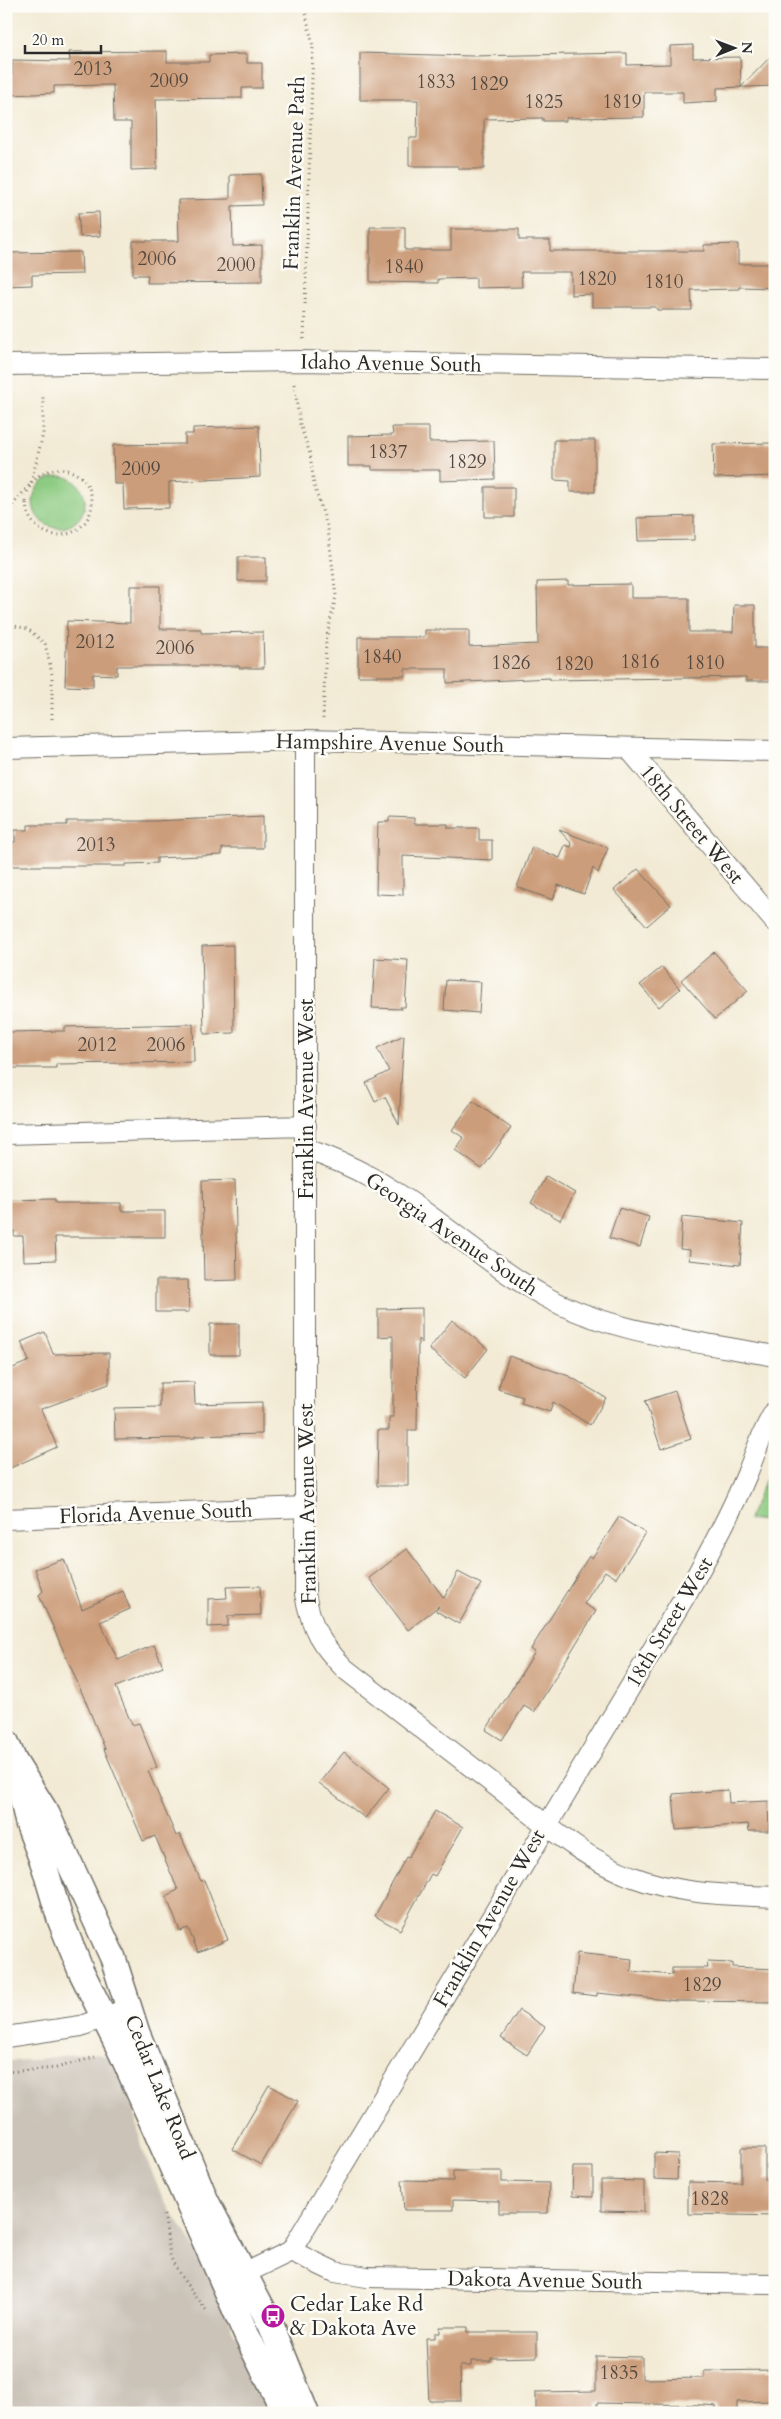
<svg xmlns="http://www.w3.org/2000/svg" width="781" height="2419" font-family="Cardo,serif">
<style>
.industrial{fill:#cbc3b8}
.green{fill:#8dcb82;stroke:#5c7b56}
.building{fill:#cc9d7a}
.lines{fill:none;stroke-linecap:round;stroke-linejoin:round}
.minor-casing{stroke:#716e66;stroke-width:22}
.tertiary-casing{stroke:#716e66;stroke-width:28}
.path{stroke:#716e66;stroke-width:3;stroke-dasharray:1 4;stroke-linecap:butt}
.minor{stroke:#fff;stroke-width:20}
.tertiary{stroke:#fff;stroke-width:25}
.labels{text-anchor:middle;stroke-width:5;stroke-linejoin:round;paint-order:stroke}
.number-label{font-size:19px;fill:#53483f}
.street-label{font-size:21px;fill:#2b2b2b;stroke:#fdfcf7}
.poi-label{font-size:21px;fill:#2b2b2b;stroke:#fdfcf7;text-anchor:start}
</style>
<rect width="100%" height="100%" fill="#fdfcf7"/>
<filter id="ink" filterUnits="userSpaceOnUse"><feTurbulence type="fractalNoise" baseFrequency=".02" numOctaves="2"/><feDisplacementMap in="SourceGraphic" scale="10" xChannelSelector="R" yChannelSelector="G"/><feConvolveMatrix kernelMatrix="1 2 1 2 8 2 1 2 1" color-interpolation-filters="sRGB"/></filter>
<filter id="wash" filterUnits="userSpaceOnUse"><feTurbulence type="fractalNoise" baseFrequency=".0096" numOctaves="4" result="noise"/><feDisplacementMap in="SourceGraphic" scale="20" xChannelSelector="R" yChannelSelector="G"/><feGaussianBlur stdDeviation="1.12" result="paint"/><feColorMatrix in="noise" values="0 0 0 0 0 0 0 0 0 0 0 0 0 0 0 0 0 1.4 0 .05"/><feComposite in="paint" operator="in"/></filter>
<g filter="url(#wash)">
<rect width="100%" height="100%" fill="#f2ead4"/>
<path class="industrial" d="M 84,2053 L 99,2053 L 111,2060 L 135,2111 L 141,2147 L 164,2201 L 193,2244 L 273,2413 L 6,2413 L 6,2061 L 32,2060 Z"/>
<path class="green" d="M33 502a26 26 0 1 1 52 0a26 26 0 1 1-52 0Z
M 775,1457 L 775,1521 L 748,1520 Z"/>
<g id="blocks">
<path class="building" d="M 693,45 L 693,58 L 740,57 L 741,87 L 775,52 L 775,86 L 717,88 L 717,101 L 683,103 L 683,92 L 644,92 L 644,117 L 566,118 L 566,121 L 543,121 L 543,118 L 484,119 L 484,169 L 459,169 L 459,166 L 409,166 L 409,138 L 417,138 L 418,100 L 360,100 L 360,53 L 472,56 L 627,53 L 627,65 L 670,64 L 670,46 Z
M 167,51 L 167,62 L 209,62 L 209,55 L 247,54 L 247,63 L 262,63 L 262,88 L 242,88 L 242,98 L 156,99 L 157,169 L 131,170 L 131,122 L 114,122 L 113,85 L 54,86 L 54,93 L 12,95 L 12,60 L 70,61 L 69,52 Z
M 261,174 L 262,205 L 232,206 L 233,246 L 262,245 L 262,282 L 147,283 L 148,275 L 133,275 L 133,241 L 179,241 L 178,200 L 230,199 L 230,175 Z
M 99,212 L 100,236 L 80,237 L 78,213 Z
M 370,227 L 405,227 L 405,250 L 451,250 L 451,229 L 519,229 L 519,240 L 550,240 L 550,251 L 704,251 L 704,245 L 738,244 L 738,264 L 775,264 L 775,288 L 739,287 L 739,289 L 691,290 L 692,310 L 657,310 L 656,307 L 592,307 L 592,294 L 571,295 L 571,272 L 521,272 L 522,287 L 476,288 L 476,278 L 438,279 L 438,283 L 370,282 Z
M 81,252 L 82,274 L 32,275 L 32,285 L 6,286 L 6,253 Z
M 259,426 L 260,477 L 169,482 L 169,508 L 124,509 L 123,484 L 114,484 L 113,445 L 185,444 L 185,434 L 193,434 L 193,428 Z
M 392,427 L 429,427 L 429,442 L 494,441 L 495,479 L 440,481 L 440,470 L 372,470 L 372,466 L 348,466 L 348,436 L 393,435 Z
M 554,440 L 595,440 L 595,492 L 570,492 L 570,481 L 554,480 Z
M 775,443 L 775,476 L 714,478 L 713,444 Z
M 485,487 L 514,487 L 514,517 L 485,517 Z
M 694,516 L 694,540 L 638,541 L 637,518 Z
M 238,557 L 266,557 L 266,581 L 238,581 Z
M 568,581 L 568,585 L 631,584 L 631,598 L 689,598 L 689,632 L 733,632 L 734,605 L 755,605 L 755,648 L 775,648 L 775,681 L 746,681 L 746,677 L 550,680 L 550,678 L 447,683 L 447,669 L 405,669 L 405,676 L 358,676 L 358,637 L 425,637 L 425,630 L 469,630 L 469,647 L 538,644 L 537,582 Z
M 130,586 L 160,586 L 160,629 L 201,629 L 201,633 L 263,632 L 264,668 L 239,668 L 239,666 L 117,666 L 117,675 L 93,674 L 93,687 L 65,686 L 67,621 L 130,623 Z
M 263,816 L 263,848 L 222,848 L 222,855 L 157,858 L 157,863 L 126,864 L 126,866 L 9,866 L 9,842 L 15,842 L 15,830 L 28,830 L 28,825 L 67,825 L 67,821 L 154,821 Z
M 389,817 L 414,818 L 414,824 L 448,824 L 448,828 L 479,828 L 479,840 L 492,840 L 492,860 L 403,856 L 403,895 L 376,894 L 378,822 L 389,822 Z
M 559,830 L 608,848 L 598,873 L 593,868 L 584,894 L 558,885 L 553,900 L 517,887 L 532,847 L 560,858 L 565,845 L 571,847 L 572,844 Z
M 638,869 L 671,905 L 647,926 L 614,890 Z
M 233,945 L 234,1033 L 204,1034 L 202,946 Z
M 714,952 L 748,991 L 715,1019 L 681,980 Z
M 375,958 L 408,960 L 405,1007 L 400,1007 L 402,1009 L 372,1008 Z
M 662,967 L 680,989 L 659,1007 L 640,985 Z
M 446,980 L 481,982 L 479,1013 L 444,1010 Z
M 193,1024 L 194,1062 L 56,1064 L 56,1068 L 6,1068 L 6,1032 L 65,1031 L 65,1027 Z
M 404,1035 L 401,1085 L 399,1125 L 385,1097 L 375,1102 L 366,1083 L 389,1071 L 377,1048 Z
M 473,1101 L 511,1128 L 482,1169 L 455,1150 L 464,1138 L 452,1130 Z
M 546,1176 L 575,1193 L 560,1220 L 531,1203 Z
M 235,1180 L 237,1280 L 204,1281 L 202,1181 Z
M 55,1199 L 55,1203 L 121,1203 L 121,1211 L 165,1211 L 165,1237 L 55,1237 L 56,1260 L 24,1261 L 23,1236 L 14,1236 L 14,1231 L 6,1231 L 6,1200 Z
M 619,1208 L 649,1217 L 640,1247 L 609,1238 Z
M 682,1217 L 743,1223 L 740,1265 L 689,1260 L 690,1250 L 680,1249 Z
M 156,1280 L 188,1280 L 189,1312 L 156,1312 Z
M 422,1308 L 422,1343 L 418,1339 L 417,1430 L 408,1430 L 408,1486 L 377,1486 L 378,1430 L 389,1430 L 389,1417 L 393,1417 L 393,1336 L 378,1337 L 378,1309 Z
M 452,1320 L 488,1349 L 465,1378 L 429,1349 Z
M 210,1324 L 239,1324 L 239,1355 L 210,1355 Z
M 45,1332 L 53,1354 L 109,1353 L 109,1384 L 41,1409 L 57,1447 L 6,1470 L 6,1371 L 29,1361 L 21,1342 Z
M 509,1356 L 569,1376 L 606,1398 L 590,1425 L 553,1402 L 550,1412 L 521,1403 L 523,1397 L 498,1389 Z
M 194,1382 L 195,1404 L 262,1402 L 262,1434 L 195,1436 L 195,1438 L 115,1439 L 114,1408 L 160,1407 L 160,1383 Z
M 675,1391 L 691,1439 L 661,1449 L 645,1401 Z
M 619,1517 L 645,1533 L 616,1578 L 605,1571 L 584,1604 L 596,1611 L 534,1712 L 524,1706 L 502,1740 L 486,1730 L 535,1652 L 531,1649 L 589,1556 L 592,1558 Z
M 407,1549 L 444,1598 L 458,1572 L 481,1584 L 459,1624 L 436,1611 L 439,1606 L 408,1630 L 369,1578 Z
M 64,1559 L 82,1609 L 123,1591 L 130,1609 L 100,1622 L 118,1660 L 154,1645 L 163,1667 L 116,1687 L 132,1725 L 139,1723 L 157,1767 L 148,1771 L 176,1836 L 180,1834 L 201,1881 L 204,1880 L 228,1940 L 198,1952 L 188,1928 L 180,1931 L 166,1896 L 178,1890 L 155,1836 L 143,1841 L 104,1749 L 105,1749 L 86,1702 L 39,1595 L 43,1591 L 35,1569 Z
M 260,1586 L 261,1615 L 228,1616 L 228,1626 L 208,1627 L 208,1599 L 227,1598 L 226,1587 Z
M 344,1752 L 389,1788 L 365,1818 L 319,1783 Z
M 728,1790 L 729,1803 L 768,1801 L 769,1831 L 749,1831 L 748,1824 L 676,1830 L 673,1794 Z
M 435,1811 L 463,1827 L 435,1876 L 431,1874 L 400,1930 L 375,1916 L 406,1857 L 408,1858 Z
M 577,1953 L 632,1959 L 631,1971 L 672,1975 L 672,1968 L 708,1968 L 707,1962 L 732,1963 L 732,1967 L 775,1969 L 775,2002 L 677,2001 L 597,1993 L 597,1996 L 573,1993 Z
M 519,2010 L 545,2027 L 527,2055 L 501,2038 Z
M 269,2085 L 298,2101 L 261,2165 L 232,2149 Z
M 741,2148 L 765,2148 L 765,2180 L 775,2180 L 775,2216 L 688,2214 L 688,2182 L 741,2183 Z
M 654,2153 L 678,2154 L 677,2180 L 654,2179 Z
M 573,2167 L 593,2167 L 593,2197 L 572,2196 Z
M 453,2171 L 502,2171 L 502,2182 L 549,2183 L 548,2213 L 499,2213 L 499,2201 L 453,2200 L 453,2210 L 404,2210 L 402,2180 L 453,2181 Z
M 601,2180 L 644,2181 L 644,2212 L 601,2211 Z
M 440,2327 L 468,2327 L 468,2332 L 537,2332 L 537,2357 L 491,2358 L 491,2361 L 471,2361 L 471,2366 L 460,2366 L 461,2401 L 429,2401 L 426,2338 L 435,2338 L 435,2333 L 440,2333 Z
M 596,2356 L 642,2357 L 642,2379 L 704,2378 L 704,2371 L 775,2370 L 775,2401 L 737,2402 L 737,2413 L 717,2413 L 716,2406 L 705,2405 L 597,2403 L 597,2413 L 536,2413 L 536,2392 L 596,2391 Z"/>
</g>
</g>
<g filter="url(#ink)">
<use href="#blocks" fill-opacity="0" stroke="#716e66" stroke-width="1"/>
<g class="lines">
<defs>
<path id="minor" d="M 6,365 L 298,361 L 775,369
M 305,740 L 305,1594 C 312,1630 320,1643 345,1669 C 398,1710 451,1751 504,1792 C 544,1823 585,1860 633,1877 C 677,1894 728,1895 775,1897
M 6,748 L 305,740 L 775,751
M 629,749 L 775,922
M 6,1134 L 306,1126
M 306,1149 C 329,1157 351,1166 372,1178 C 433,1212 483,1262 544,1296 C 610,1333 701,1342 775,1356
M 6,1519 L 305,1507
M 6,2037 L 81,2026 L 129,2008
M 291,2251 L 335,2272 L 367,2277 L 775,2284
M 231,2280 L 291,2251 L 688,1591 C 709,1553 730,1515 747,1474 C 756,1452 762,1431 775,1411"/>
<path id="tertiary" d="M 6,1742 L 14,1761 L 47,1814 L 113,1958 L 137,2033 L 206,2201 L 271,2325 L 306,2413
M 18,1778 L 28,1823 L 44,1865 L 60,1919 L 81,1971 L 122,2054 L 247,2336 L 285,2413"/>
</defs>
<use href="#minor" class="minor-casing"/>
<use href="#tertiary" class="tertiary-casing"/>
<path class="path" d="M 304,339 L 313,46 L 304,6
M 294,384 L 300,424 L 310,454 L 314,485 L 328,529 L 336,596 L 326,640 L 323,719
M26 502a33 33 0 1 1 66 0a33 33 0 1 1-66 0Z
M 6,513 L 31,483 L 43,434 L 43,397
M 6,624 L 28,629 L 45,644 L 52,674 L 52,720
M 6,2072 L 56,2068 L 95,2057
M 164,2215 C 167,2228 167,2241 170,2254 C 173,2269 196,2296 206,2310"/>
<use href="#minor" class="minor"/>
<use href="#tertiary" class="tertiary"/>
</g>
</g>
<defs>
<symbol id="bus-disc" viewBox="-11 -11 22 22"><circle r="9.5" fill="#b5179e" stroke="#fdfcf7"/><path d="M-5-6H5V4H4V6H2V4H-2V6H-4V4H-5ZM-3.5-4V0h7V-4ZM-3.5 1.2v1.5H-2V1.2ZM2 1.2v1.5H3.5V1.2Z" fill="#fff"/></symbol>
</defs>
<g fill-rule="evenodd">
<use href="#bus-disc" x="259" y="2302" width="28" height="28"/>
</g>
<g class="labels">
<g class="number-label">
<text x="93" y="75">2013</text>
<text x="169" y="87">2009</text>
<text x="436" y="88">1833</text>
<text x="489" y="90">1829</text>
<text x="544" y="108">1825</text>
<text x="622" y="108">1819</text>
<text x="157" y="265">2006</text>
<text x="236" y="271">2000</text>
<text x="404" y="273">1840</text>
<text x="597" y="285">1820</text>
<text x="664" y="288">1810</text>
<text x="388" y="458">1837</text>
<text x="467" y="468">1829</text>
<text x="141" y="475">2009</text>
<text x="95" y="648">2012</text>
<text x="175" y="654">2006</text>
<text x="382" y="663">1840</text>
<text x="640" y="668">1816</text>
<text x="511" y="669">1826</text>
<text x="705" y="669">1810</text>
<text x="574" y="670">1820</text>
<text x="96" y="851">2013</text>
<text x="97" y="1051">2012</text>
<text x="166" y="1051">2006</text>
<text x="702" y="1991">1829</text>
<text x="710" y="2205">1828</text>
<text x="619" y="2379">1835</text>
</g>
<g class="street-label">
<text transform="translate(294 173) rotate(-88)" y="7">Franklin Avenue Path</text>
<text transform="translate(391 363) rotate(1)" y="7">Idaho Avenue South</text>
<text transform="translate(390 743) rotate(1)" y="7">Hampshire Avenue South</text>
<text transform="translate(692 824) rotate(50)" y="7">18th Street West</text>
<text transform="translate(306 1099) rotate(-90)" y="7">Franklin Avenue West</text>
<text transform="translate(452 1234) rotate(34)" y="7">Georgia Avenue South</text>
<text transform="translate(307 1504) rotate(-91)" y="7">Franklin Avenue West</text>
<text transform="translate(156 1513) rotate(-2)" y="7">Florida Avenue South</text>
<text transform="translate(669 1622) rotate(-59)" y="7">18th Street West</text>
<text transform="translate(489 1918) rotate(-60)" y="7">Franklin Avenue West</text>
<text transform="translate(160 2087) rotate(68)" y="7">Cedar Lake Road</text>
<text transform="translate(545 2280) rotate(1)" y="7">Dakota Avenue South</text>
</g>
<g class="poi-label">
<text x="290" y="2311">Cedar Lake Rd<tspan x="290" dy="24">&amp; Dakota Ave</tspan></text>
</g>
</g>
<rect width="781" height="2419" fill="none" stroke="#fdfcf7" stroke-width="25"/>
<g transform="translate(734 48) rotate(89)" stroke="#fdfcf7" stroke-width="4" paint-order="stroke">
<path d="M0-4L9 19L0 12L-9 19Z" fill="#2b2b2b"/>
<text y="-8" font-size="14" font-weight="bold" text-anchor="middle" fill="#2b2b2b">N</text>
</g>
<path d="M25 45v8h76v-8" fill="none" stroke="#2b2b2b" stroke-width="2.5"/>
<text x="32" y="45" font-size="15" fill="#2b2b2b" stroke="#fdfcf7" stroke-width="4" paint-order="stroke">20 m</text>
</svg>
